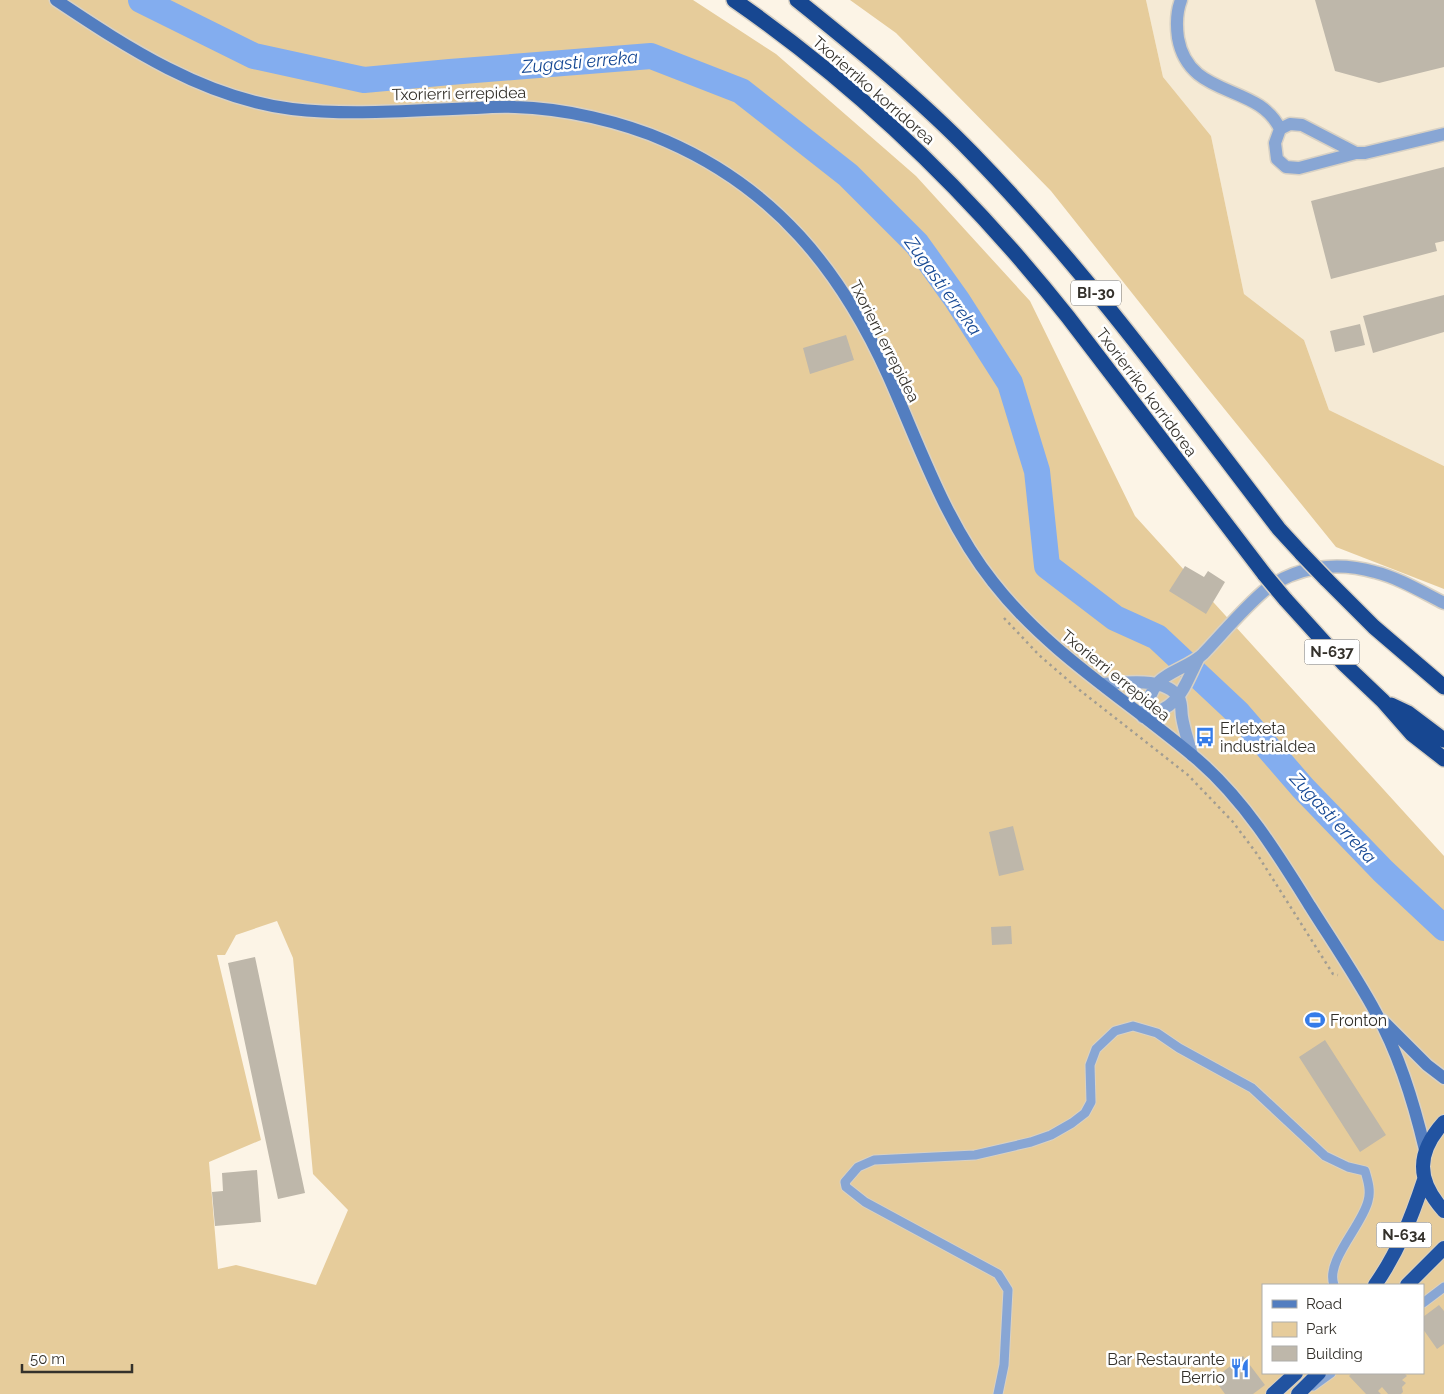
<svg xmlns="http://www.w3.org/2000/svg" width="1444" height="1394" font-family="Raleway,sans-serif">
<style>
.built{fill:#f5ead5}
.green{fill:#e6cc9b;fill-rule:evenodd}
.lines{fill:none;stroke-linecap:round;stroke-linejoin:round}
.river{stroke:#83adef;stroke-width:26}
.building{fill:#beb7aa}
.service-casing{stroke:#d8d1c4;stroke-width:11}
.minor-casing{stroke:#d8d1c4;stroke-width:15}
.secondary-casing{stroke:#d8d1c4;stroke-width:15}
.trunk-casing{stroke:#d8d1c4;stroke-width:16}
.motorway-casing{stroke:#d8d1c4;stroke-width:18}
.path{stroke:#a29d92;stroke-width:2.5;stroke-dasharray:2.5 4;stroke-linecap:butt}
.service{stroke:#88a6d4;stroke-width:9}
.minor{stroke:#88a6d4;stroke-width:12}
.secondary{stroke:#537ec0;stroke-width:12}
.trunk{stroke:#2153a1;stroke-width:14}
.motorway{stroke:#174791;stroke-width:15}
.motorway-bridge-casing{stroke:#d8d1c4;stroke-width:18;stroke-linecap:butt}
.motorway-bridge{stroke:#174791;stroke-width:15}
.labels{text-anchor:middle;stroke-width:5;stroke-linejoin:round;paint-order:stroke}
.shield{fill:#fff;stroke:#716f6b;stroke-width:1}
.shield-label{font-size:15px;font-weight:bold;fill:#34312b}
.street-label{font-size:16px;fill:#34312b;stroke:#fff}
.poi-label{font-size:16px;fill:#34312b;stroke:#fff;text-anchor:start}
.water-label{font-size:18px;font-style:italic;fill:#144793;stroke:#fff}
</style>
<rect width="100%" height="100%" fill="#fcf4e6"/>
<path class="built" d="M 1146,0 L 1444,0 L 1444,466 L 1329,410 L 1304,340 L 1244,294 L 1211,136 L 1163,77 Z"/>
<path class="green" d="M 0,0 L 693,0 L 776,54 L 916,176 L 1030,301 L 1135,516 L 1444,856 L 1444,1394 L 0,1394 ZM 277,921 L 293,958 L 313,1174 L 348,1210 L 316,1285 L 236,1265 L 218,1269 L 209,1162 L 261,1140 L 217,955 L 225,955 L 236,935 ZM 1263,1285 L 1423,1285 L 1423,1373 L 1263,1373 Z
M 850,0 L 1146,0 L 1163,77 L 1211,136 L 1244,294 L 1304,340 L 1329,410 L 1444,466 L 1444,589 L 1336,547 L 1205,385 L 1051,191 L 896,33 Z"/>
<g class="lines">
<path class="river" d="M 141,0 L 254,56 L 364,80 L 450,72 L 651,56 L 741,91 L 848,175 L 917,244 L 957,300 L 1010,383 L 1037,471 L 1047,566 L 1115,618 L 1157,637 L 1238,713 L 1303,788 L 1383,871 L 1444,928"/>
</g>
<path class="building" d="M 1315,0 L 1444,0 L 1444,67 L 1379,83 L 1335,71 Z
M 1444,167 L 1444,241 L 1435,243 L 1437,251 L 1331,279 L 1311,201 Z
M 1444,295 L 1444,332 L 1373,353 L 1363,316 Z
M 1360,324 L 1365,345 L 1335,352 L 1330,331 Z
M 846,335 L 854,360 L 810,374 L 803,348 Z
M 1185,566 L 1204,577 L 1208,571 L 1225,582 L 1206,614 L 1169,591 Z
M 1013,826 L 1024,870 L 999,876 L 989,832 Z
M 1011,926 L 1012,944 L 992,945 L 991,927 Z
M 255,957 L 305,1193 L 278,1199 L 228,963 Z
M 1325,1040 L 1386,1135 L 1360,1152 L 1299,1057 Z
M 257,1170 L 261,1222 L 215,1226 L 212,1192 L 223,1191 L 222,1173 Z
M 1439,1305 L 1444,1311 L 1444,1344 L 1437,1349 L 1423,1329 L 1423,1317 Z
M 1243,1356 L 1265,1385 L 1253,1394 L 1225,1394 L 1214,1379 Z
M 1352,1373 L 1404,1373 L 1407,1376 L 1402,1380 L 1406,1383 L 1402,1387 L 1403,1392 L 1401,1394 L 1388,1394 L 1382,1387 L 1378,1391 L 1381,1394 L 1366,1394 L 1349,1376 Z"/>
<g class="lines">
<defs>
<path id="service" d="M 1423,1303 L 1444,1287
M 1313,1386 L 1331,1373
M 998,1394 L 1004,1365 L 1008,1290 L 998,1274 L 865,1202 L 846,1187 L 845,1182 L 858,1167 L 874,1160 L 975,1155 L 1031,1142 L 1051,1135 L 1072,1123 L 1085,1113 L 1091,1102 L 1090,1065 L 1096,1049 L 1115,1031 L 1133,1026 L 1157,1033 L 1179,1048 L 1252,1088 L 1325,1156 L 1348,1167 L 1365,1171 C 1368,1181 1371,1191 1368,1201 C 1362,1226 1325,1261 1334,1285"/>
<path id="minor" d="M 1181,0 C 1176,13 1176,24 1178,38 C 1189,100 1258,82 1280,129
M 1280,129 L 1290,124 L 1302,125 L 1356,153 L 1365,153 L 1444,134
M 1280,129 L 1275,143 L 1277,159 L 1286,167 L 1299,168 L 1356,153
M 1102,684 C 1124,683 1166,676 1179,698 C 1182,704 1181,711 1182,717 C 1184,730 1189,743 1192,755
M 1143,717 C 1147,706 1149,695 1156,685 C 1164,673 1191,666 1203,654 C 1223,633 1242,610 1264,591 C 1295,566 1337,561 1375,572 C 1399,578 1422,592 1444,603
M 1143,717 C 1180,707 1182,691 1198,659"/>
<path id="secondary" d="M 56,0 C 128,48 204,98 292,109 C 353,116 415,110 476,108 C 489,107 502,106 515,107 C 563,108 623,122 666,141 C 774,188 840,269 888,375 C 919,444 945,522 993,582 C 1049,654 1129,701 1198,760 C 1245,801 1277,853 1310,906 C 1332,941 1356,976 1376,1013 C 1400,1056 1414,1103 1425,1150
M 1382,1020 L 1427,1065 L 1444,1078"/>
<path id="trunk" d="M 1444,1122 C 1416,1153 1416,1180 1444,1211
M 1375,1285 C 1398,1252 1411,1219 1424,1180
M 1407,1285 L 1444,1248
M 1273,1394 L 1296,1373
M 1298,1394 L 1319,1373"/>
<path id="motorway" d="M 734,0 C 861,88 972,196 1068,317 L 1265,575
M 797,0 C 858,49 919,98 973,154 C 1086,270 1181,401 1279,529 L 1302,554
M 1326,579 L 1374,627 L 1444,687
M 1285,599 L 1343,663 L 1383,701 L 1412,734 L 1444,759
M 1391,705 L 1408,713 L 1444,740"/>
</defs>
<use href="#service" class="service-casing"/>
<use href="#minor" class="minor-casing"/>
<use href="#secondary" class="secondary-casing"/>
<use href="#trunk" class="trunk-casing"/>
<use href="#motorway" class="motorway-casing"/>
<path class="path" d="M 1004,618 L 1039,655 L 1077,688 L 1188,775 L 1233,822 L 1257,854 L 1333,974 L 1338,975"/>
<use href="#service" class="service"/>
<use href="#minor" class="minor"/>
<use href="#secondary" class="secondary"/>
<use href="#trunk" class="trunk"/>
<use href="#motorway" class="motorway"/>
<defs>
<path id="motorway-bridge" d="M 1302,554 L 1326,579
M 1265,575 L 1285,599"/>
</defs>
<use href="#motorway-bridge" class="motorway-bridge-casing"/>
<use href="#motorway-bridge" class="motorway-bridge"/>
</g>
<defs>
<symbol id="bus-bare" viewBox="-9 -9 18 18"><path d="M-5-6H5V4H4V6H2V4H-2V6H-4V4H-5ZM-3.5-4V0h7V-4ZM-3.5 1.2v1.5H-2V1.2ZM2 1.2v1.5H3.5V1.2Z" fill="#357ce9" stroke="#fff" stroke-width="2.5" paint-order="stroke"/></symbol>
<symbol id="stadium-bare" viewBox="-9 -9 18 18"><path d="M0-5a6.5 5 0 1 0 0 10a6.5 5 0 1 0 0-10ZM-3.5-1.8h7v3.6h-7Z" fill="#357ce9" stroke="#fff" stroke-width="2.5" paint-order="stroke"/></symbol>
<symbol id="restaurant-bare" viewBox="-9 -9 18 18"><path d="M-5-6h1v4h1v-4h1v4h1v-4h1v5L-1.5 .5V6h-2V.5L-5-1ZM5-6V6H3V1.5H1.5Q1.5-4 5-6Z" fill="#357ce9" stroke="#fff" stroke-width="2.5" paint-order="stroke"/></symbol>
</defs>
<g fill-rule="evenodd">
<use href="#bus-bare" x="1191" y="723" width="28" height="28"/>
<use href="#stadium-bare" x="1301" y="1006" width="28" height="28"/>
<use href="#restaurant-bare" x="1226" y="1354" width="28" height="28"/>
</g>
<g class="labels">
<g class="shield">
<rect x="1071" y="280.5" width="50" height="25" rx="4"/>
<rect x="1304.5" y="639.5" width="55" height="25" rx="4"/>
<rect x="1376.5" y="1222.5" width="55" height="25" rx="4"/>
</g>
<g class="shield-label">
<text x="1096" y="298">BI-30</text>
<text x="1332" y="657">N-637</text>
<text x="1404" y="1240">N-634</text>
</g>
<g class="street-label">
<text transform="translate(874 90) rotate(41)" y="6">Txorierriko korridorea</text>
<text transform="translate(459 93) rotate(-1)" y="6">Txorierri errepidea</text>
<text transform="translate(885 341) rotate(63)" y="6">Txorierri errepidea</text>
<text transform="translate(1147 392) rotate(53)" y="6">Txorierriko korridorea</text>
<text transform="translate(1116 675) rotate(39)" y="6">Txorierri errepidea</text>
</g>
<g class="poi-label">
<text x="1220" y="734">Erletxeta<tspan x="1220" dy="18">industrialdea</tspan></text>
<text x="1330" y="1026">Fronton</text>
<text x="1225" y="1365" text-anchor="end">Bar Restaurante<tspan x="1225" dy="18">Berrio</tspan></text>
</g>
<g class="water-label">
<text transform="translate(580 62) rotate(-5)" y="6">Zugasti erreka</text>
<text transform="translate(943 286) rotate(54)" y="6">Zugasti erreka</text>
<text transform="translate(1333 818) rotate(47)" y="6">Zugasti erreka</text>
</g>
</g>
<rect x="1262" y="1284" width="162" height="90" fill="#ffffff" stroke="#aeadaa"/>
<rect x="1272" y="1300" width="25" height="8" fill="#537ec0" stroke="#aeadaa"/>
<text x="1306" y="1309" font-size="15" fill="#34312b">Road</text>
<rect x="1272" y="1322" width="25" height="15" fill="#e6cc9b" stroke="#aeadaa"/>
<text x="1306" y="1334" font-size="15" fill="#34312b">Park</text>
<rect x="1272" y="1346" width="25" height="15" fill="#beb7aa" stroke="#aeadaa"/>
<text x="1306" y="1359" font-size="15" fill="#34312b">Building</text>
<path d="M22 1364v8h110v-8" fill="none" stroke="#34312b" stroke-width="2.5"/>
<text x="30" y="1364" font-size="15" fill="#34312b" stroke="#ffffff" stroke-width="4" paint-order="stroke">50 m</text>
</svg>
